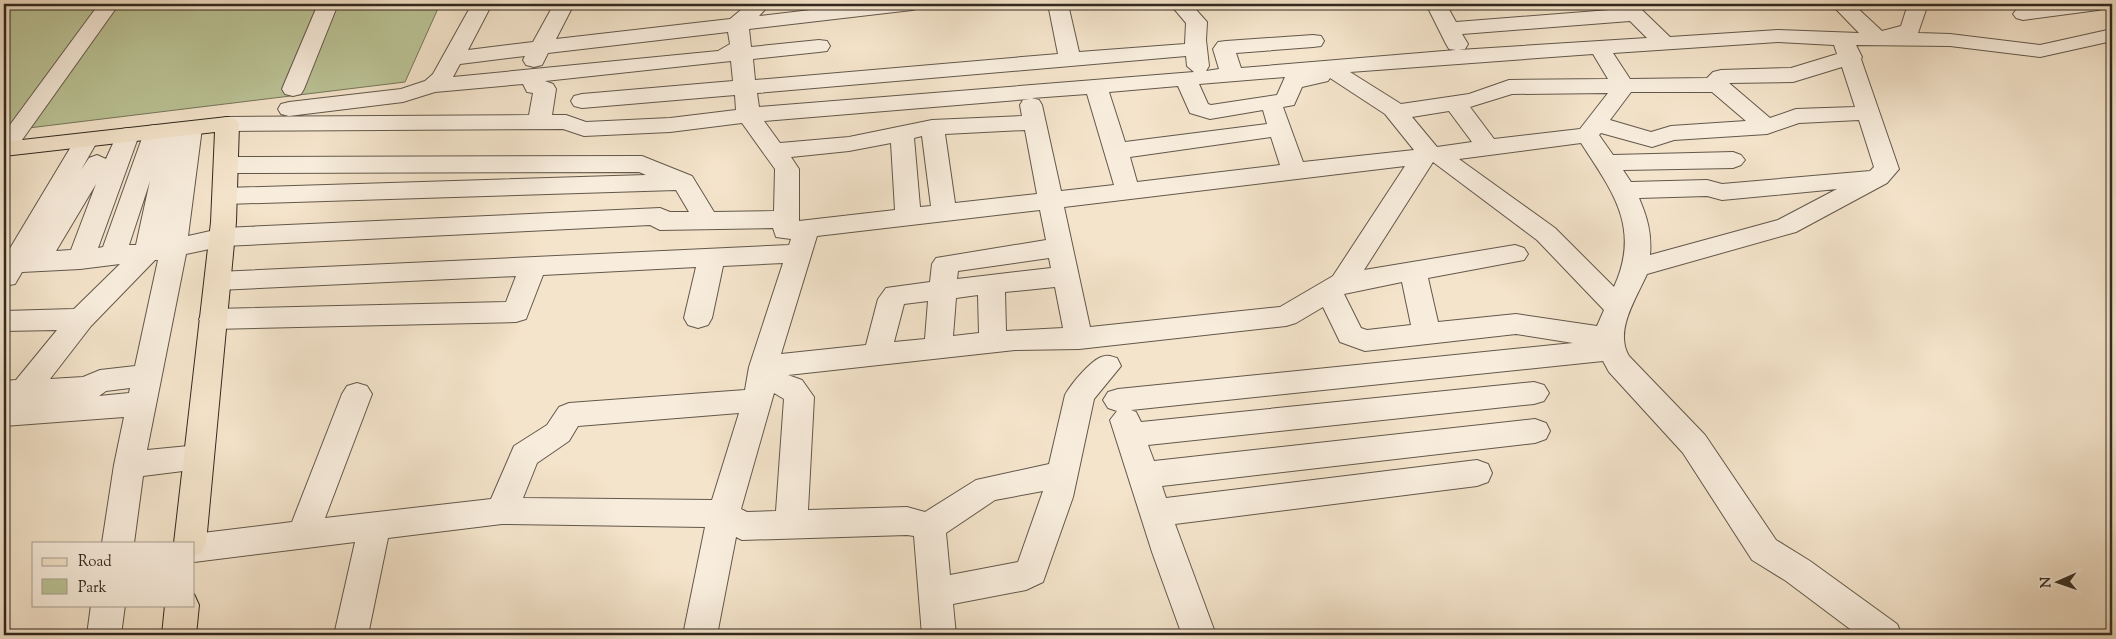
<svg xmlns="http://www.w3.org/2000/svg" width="2116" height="639" font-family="'Sorts Mill Goudy',serif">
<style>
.green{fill:#bbc497;stroke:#76765c}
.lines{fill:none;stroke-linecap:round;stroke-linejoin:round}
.minor-casing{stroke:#62584b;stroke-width:2}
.major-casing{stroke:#322920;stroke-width:2}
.minor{fill:#f8eddd;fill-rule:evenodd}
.major{fill:#f4e4cb;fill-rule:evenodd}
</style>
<rect width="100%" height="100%" fill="#f4e4cb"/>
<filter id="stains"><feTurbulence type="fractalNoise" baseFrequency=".004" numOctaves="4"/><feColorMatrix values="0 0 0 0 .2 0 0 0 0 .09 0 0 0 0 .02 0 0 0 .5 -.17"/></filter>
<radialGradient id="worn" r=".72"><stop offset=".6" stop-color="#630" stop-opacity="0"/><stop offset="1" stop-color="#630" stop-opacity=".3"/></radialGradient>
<path class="green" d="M 4,4 L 440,4 L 405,82 L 4,131 Z"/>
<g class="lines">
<defs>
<path id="minor" d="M 99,4 L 119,4 L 12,154 L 4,156 L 4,133 Z
M 318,4 L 338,4 L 304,89 L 301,94 L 293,96 L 285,94 L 282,89 Z
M 472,4 L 492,4 L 468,50 L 533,42 L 554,4 L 574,4 L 556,39 L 730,19 L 748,4 L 770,4 L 759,16 L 861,4 L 922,4 L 919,8 L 912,10 L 749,29 L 751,47 L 819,40 L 827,41 L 830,46 L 827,51 L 819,52 L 753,59 L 755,80 L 1058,54 L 1048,4 L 1068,4 L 1079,52 L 1185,44 L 1186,23 L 1170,4 L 1191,4 L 1207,22 L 1206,40 L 1209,66 L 1206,71 L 1219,69 L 1213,49 L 1218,42 L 1226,41 L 1313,35 L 1321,36 L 1324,41 L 1321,46 L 1313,47 L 1236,53 L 1241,68 L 1456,50 L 1449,49 L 1446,44 L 1426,4 L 1446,4 L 1456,22 L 1635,8 L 1642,10 L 1670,37 L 1778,30 L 1859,33 L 1831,4 L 1853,4 L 1882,31 L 1901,26 L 1908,4 L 1928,4 L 1918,33 L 1950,34 L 2040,45 L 2112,29 L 2112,41 L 2040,57 L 1950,46 L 1856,45 L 1862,57 L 1861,59 L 1899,169 L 1887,183 L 1796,232 L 1647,274 C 1636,299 1614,331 1629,356 L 1705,435 L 1776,540 L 1810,561 L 1897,624 L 1902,635 L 1858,635 L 1786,581 L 1752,560 L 1683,453 L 1609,372 L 1603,361 L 1131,410 L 1136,412 L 1141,422 L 1534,382 L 1544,385 L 1549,393 L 1544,401 L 1534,404 L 1148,445 L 1154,461 L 1535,419 L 1546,423 L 1550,431 L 1546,439 L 1535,443 L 1162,486 L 1166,498 L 1477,460 L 1488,464 L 1492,473 L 1488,482 L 1477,486 L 1175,524 L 1216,635 L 1182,635 L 1152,552 L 1110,420 L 1117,411 L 1108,408 L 1103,400 L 1108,392 L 1118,389 L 1573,343 L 1516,334 L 1365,351 L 1340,342 L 1323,307 L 1296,323 L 1286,326 L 1079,349 L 1015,350 L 788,375 L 802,380 L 814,397 L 808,510 L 907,507 L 925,512 L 976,480 L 1049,464 L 1065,395 C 1071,384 1093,357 1105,356 C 1109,355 1113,357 1117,358 L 1121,366 L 1094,399 L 1073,497 L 1043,582 L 1026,590 L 953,604 L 956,635 L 922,635 L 914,536 L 907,535 L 742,540 L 736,537 L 717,635 L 683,635 L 705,527 L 502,524 L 388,538 L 368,635 L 334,635 L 355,542 L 194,562 L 194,543 L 180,543 L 182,538 L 194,534 L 292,522 L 342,394 L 347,386 L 357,383 L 367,386 L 372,394 L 325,518 L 491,499 L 514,446 L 547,425 L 559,407 L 569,403 L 745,390 L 749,367 L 783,263 L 723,266 L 712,318 L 708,325 L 698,328 L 688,325 L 684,318 L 696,267 L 543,275 L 526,319 L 516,322 L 213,329 L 203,326 L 199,319 L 203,312 L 213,309 L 506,302 L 516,276 L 218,290 L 209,288 L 205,281 L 209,274 L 218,272 L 789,245 L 791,239 L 776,237 L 773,228 L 660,230 L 650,225 L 224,246 L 186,254 L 147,450 L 199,445 L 210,448 L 214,457 L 210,466 L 199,469 L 143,476 L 134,543 L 102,543 L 114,465 L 124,417 L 4,426 L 4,381 L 16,380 L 57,330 L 4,331 L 4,311 L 74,309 L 120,264 L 80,269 L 22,272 L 15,284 L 4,286 L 4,255 L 6,255 L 78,135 L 86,133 L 94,135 L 98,140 L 81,170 L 89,158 L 97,155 L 106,159 L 119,130 L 127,128 L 135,130 L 139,135 L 98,248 L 103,247 L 146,127 L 154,125 L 163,128 L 173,123 C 182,125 188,120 198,123 L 202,128 L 188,236 L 224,228 L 660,208 L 670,212 L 689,212 L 676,190 L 226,204 L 217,202 L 214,196 L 217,190 L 226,188 L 646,175 L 639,172 L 228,173 L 219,170 L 216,165 L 219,160 L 228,157 L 642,156 L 692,176 L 714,212 L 774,211 L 775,169 L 742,123 L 670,132 L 584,136 L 563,129 L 227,131 L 219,129 L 215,124 L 219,119 L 227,117 L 529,115 L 533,93 L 527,92 L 523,84 L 435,92 L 403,102 L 289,116 L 281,114 L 278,109 L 281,104 L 289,102 L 401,89 L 425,81 L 433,74 ZM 1630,21 L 1647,38 L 1459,50 L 1465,49 L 1468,44 L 1462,34 ZM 728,32 L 730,44 L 718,51 L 453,77 L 460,64 L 525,56 L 523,60 L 526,65 L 534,67 L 542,65 L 548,53 ZM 1778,42 L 1834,45 L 1837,54 L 1791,68 L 1721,70 L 1713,72 L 1707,78 L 1630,79 L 1613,53 ZM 1593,54 L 1608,79 L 1509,80 L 1469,94 L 1401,104 L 1350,72 ZM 1186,56 L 1187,66 L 1194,72 L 759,107 L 757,93 ZM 731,61 L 733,81 L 582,94 L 574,96 L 571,101 L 574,106 L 582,108 L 735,95 L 736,110 L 670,118 L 586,122 L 566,115 L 552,115 L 556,89 L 553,84 L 545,81 ZM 1842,67 L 1855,107 L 1796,109 L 1770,118 L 1729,83 L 1793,82 ZM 1285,77 L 1277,95 L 1211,105 L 1208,104 L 1199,84 ZM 1330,78 L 1385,114 L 1414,150 L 1303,162 L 1283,107 L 1294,105 L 1302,87 L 1328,81 ZM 1178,86 L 1190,113 L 1210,119 L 1263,110 L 1267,124 L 1125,142 L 1109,92 ZM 1631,92 L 1712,92 L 1746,121 L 1671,126 L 1651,132 L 1610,120 ZM 1608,93 L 1580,129 L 1494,139 L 1470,107 L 1512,94 ZM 1087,94 L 1114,185 L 1061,191 L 1042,105 L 1039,100 L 1032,98 ZM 1029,99 L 1023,100 L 1020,105 L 1022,116 L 932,120 L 849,137 L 780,143 L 764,121 ZM 1449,111 L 1472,142 L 1437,147 L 1412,117 ZM 1859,120 L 1874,167 L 1870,171 L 1722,184 L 1707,180 L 1631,182 L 1623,170 L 1733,168 L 1741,165 L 1745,160 L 1741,155 L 1733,152 L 1613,155 L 1599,135 L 1601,133 L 1652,147 L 1674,140 L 1767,134 L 1799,123 ZM 1025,130 L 1037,194 L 955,203 L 945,134 ZM 922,136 L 931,206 L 920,207 L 914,138 ZM 1271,137 L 1280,165 L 1137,182 L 1130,157 ZM 891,143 L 895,210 L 799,221 L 799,169 L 791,157 L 849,151 ZM 1581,143 C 1613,192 1641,228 1614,287 L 1555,228 L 1459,159 ZM 1433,162 L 1537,240 L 1604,310 L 1597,326 L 1516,314 L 1438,322 L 1428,278 L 1524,260 L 1528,254 L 1524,248 L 1515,245 L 1364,270 ZM 1405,166 L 1333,276 L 1280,307 L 1090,327 L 1064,207 ZM 150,181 L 136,245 L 129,245 ZM 96,184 L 71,250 L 56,251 ZM 1837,189 L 1778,220 L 1650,255 C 1652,233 1647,217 1639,198 L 1707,196 L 1722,200 ZM 1040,210 L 1046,240 L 936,258 L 932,264 L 930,282 L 886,288 L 878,299 L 866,345 L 781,354 L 817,236 ZM 1049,258 L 1051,268 L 957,279 L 958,271 ZM 155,260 L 158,260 L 135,366 L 100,370 L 83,377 L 50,379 L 91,326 ZM 1402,282 L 1411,325 L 1367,330 L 1361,328 L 1344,294 ZM 1055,287 L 1063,328 L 1006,331 L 1005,292 ZM 978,295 L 979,333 L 953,336 L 956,298 ZM 928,301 L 925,339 L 894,342 L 904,304 ZM 130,388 L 129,393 L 99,396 L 106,391 ZM 774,393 L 784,399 L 776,511 L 747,512 L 741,509 ZM 739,413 L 712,500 L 523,498 L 537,463 L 569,441 L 578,426 ZM 1043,491 L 1018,562 L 950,575 L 946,533 L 995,500 Z
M 2054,4 L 2108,4 L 2105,8 L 2098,10 L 2023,20 L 2016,18 L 2013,14 L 2016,10 Z
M 91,605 L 125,605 L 121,635 L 87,635 Z"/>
<path id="major" d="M 227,117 L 235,119 L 239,124 L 236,222 L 206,543 L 201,553 L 194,556 L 194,543 L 174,543 L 211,222 L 215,132 L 4,156 L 4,142 Z
M 194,594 L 199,605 L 196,635 L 162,635 L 165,605 L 194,605 Z"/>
</defs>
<use href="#minor" class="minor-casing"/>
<use href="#major" class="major-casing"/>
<use href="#minor" class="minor"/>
<use href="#major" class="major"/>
</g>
<rect width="2116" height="639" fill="none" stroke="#f4e4cb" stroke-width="20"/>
<rect x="5" y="5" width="2106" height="629" fill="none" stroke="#322920" stroke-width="2.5"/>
<rect x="10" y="10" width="2096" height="619" fill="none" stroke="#322920"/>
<rect x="32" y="542" width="162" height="65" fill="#f8eddd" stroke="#a99f91"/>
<rect x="42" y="558" width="25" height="8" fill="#f4e4cb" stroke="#a99f91"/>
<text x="78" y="566" font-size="15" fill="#322920">Road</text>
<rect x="42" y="579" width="25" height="15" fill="#bbc497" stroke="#a99f91"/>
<text x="78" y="592" font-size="15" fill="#322920">Park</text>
<g transform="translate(2058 582) rotate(268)" stroke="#f8eddd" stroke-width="4" paint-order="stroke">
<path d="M0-4L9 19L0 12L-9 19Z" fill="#322920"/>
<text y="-8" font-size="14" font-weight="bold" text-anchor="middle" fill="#322920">N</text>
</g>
<rect width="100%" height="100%" filter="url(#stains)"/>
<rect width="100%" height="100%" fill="url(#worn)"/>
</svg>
